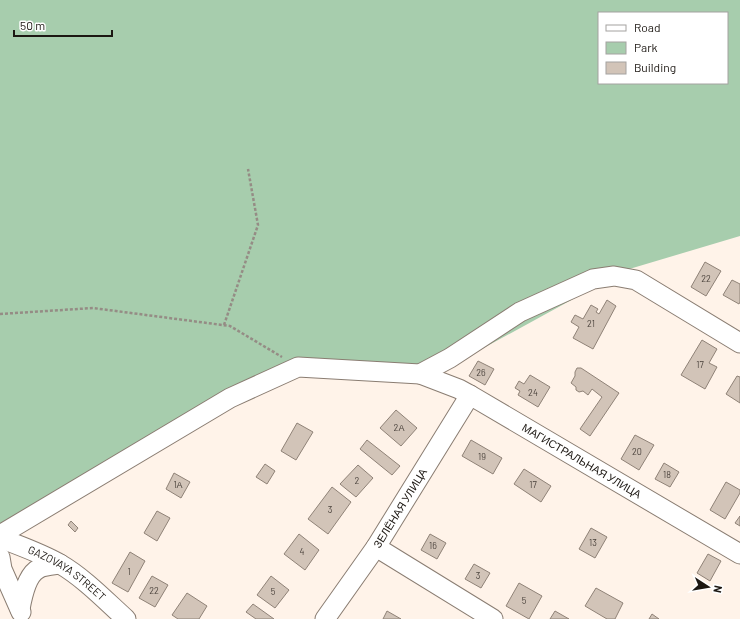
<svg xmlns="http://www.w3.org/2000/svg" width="740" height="619" font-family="Barlow,sans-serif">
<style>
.green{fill:#a7cdad;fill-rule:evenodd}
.building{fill:#d2c4b8;stroke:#8f8277}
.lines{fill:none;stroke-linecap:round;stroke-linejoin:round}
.minor-casing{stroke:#8a7d72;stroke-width:21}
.path{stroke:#958c85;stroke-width:2.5;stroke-dasharray:3 2;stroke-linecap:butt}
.minor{stroke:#fff;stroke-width:19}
.labels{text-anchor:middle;stroke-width:3.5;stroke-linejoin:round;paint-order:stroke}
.number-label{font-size:9px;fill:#4a423c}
.street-label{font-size:11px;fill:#1c1712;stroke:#fff}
</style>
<rect width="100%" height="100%" fill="#fff3e9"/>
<path class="green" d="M 0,0 L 740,0 L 740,236 L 626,270 L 438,373 L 291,364 L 0,540 ZM 599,13 L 727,13 L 727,83 L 599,83 Z"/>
<path class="building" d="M 705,262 L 721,271 L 706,296 L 691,287 Z
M 732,280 L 740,284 L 740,302 L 739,304 L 723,295 Z
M 607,300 L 616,306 L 593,349 L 573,338 L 579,327 L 571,322 L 575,315 L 583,319 L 591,305 L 598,309 L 596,312 L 599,314 Z
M 702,340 L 717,349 L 709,363 L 717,367 L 705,389 L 681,375 Z
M 478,361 L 494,369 L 485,385 L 469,376 Z
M 577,368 L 581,368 L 619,393 L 590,436 L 580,429 L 602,397 L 592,389 L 588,395 L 583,391 L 579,392 L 576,390 L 576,387 L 571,383 L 575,376 L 575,372 Z
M 530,375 L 550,387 L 538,407 L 518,395 L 520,391 L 515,388 L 519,381 L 524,384 Z
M 737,376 L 740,377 L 740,403 L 726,394 Z
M 396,410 L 417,428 L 401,446 L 380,428 Z
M 297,423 L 313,432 L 296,460 L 281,451 Z
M 635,435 L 654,445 L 639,470 L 621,459 Z
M 367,440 L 400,466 L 392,475 L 360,449 Z
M 471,440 L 502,458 L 493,474 L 462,456 Z
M 664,463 L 679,472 L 670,487 L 655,479 Z
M 265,464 L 275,471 L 267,484 L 256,477 Z
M 358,465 L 373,478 L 356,497 L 340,484 Z
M 524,469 L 551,486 L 541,502 L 514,484 Z
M 174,473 L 190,482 L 181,498 L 166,489 Z
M 726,482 L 740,490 L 740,493 L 725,519 L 710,510 Z
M 332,487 L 351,502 L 328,534 L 308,519 Z
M 157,511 L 170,518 L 157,541 L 144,533 Z
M 740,516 L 740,526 L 735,523 Z
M 71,521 L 78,528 L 75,532 L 68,525 Z
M 591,528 L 607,537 L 595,558 L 579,549 Z
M 299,534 L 319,550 L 305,570 L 284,554 Z
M 430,534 L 446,543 L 437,559 L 421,550 Z
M 130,552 L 145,561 L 128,592 L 112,583 Z
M 708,554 L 721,561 L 710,581 L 697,573 Z
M 474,564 L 490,573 L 481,588 L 465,579 Z
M 152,576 L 168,585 L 155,607 L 139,598 Z
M 271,576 L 289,590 L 275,608 L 257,595 Z
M 519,583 L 542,596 L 529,619 L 506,606 Z
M 596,588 L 623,603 L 615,619 L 607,619 L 585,606 Z
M 187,593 L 207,606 L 199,619 L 178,619 L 172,615 Z
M 253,604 L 274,619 L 256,619 L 246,612 Z
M 387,611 L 401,619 L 383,619 Z
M 555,611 L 569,619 L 550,619 Z
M 652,614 L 659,619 L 649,619 Z"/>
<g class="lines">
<defs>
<g id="minor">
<path id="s1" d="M 420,374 L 459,389 L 470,395 L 740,554"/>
<path d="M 0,535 L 230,398 L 298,367 L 420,374 L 450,358 L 520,312 L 593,279 L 614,276 L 636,280 L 740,343"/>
<path id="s2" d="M 0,538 C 20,546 41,553 60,564 C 84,578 105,600 126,619"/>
<path d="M 376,547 L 493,619"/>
<path d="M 0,557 L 2,569 L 21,612"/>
<path d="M 20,609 C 22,598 27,575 38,569 C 42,566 54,565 60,564"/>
<path id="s3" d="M 325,619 L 376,547 L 470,395"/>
</g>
</defs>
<use href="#minor" class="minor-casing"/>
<path class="path" d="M 0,314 L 93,308 L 230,326 L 282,357
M 224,325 L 258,225 L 248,169"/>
<use href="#minor" class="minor"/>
</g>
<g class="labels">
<g class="number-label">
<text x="706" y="282">22</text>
<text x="591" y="327">21</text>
<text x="700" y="368">17</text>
<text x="481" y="376">26</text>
<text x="533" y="396">24</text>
<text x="399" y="431">2А</text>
<text x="637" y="455">20</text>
<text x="482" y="460">19</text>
<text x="667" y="478">18</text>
<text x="357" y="484">2</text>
<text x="178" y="488">1А</text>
<text x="533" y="488">17</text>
<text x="330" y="513">3</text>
<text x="593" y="546">13</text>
<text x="433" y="549">16</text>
<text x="302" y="555">4</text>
<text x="129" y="575">1</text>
<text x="478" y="579">3</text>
<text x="154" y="594">22</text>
<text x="273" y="595">5</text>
<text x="524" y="604">5</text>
</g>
<g class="street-label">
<text dy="4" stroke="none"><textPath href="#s1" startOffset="184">МАГИСТРАЛЬНАЯ УЛИЦА</textPath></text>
<text dy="4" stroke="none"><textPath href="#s3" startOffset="134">ЗЕЛЁНАЯ УЛИЦА</textPath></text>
<text dy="4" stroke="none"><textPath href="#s2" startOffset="76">GAZOVAYA STREET</textPath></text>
</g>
</g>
<rect x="598" y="12" width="130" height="72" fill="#ffffff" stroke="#a4a2a0"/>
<rect x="606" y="25" width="20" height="6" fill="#ffffff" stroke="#a4a2a0"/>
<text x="634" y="32" font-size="12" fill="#1c1712">Road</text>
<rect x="606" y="42" width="20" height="12" fill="#a7cdad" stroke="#a4a2a0"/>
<text x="634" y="52" font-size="12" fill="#1c1712">Park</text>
<rect x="606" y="62" width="20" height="12" fill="#d2c4b8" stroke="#a4a2a0"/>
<text x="634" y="72" font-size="12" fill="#1c1712">Building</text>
<g transform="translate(708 587) rotate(102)" stroke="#ffffff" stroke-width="3" paint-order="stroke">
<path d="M0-3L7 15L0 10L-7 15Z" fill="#1c1712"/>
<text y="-6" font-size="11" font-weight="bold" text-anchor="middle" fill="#1c1712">N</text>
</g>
<path d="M14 30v6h98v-6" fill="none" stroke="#1c1712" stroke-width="2"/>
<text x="20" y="30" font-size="12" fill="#1c1712" stroke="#ffffff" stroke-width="3" paint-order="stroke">50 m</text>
</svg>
